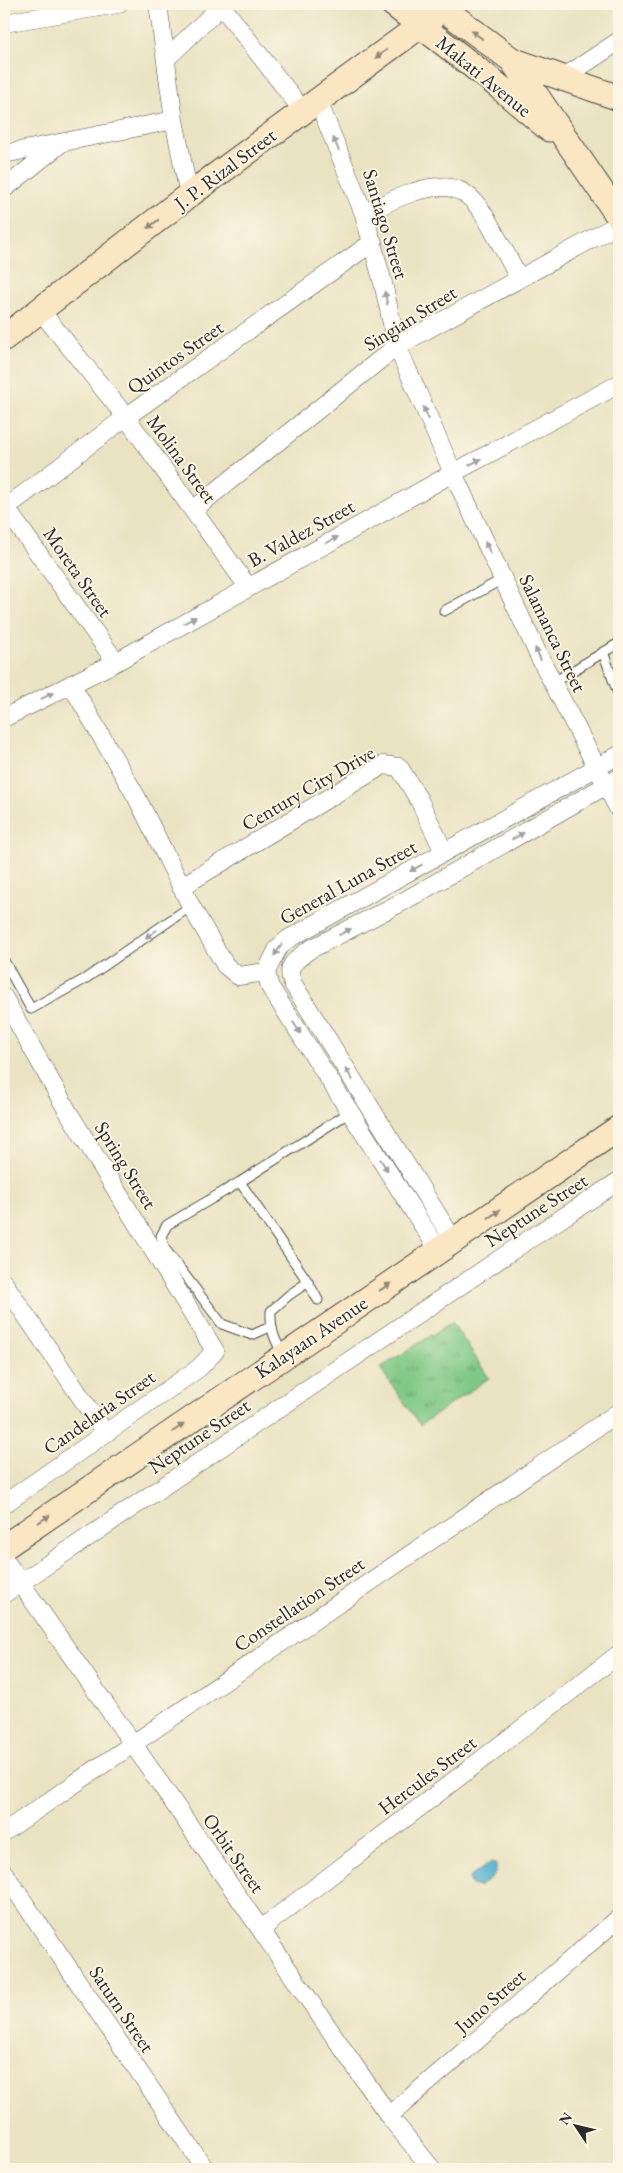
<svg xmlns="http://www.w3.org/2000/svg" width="623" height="2173" font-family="'EB Garamond',serif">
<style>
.grass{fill:url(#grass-tufts);stroke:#557a58}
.water{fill:url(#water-ripples);stroke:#3e6e7d}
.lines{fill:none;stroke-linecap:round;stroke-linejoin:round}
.lane-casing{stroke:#484742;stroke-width:11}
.street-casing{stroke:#484742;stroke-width:19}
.secondary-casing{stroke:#484742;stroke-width:27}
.lane{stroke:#fff;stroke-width:9}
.street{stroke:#fff;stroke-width:18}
.secondary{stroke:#fbe6c4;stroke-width:25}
.oneway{fill:#938878}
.oneway2{fill:#a0a0a0}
.labels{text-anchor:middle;stroke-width:4;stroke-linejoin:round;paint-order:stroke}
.street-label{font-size:20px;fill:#2b2b2b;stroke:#fcf5e5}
</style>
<defs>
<pattern id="grass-tufts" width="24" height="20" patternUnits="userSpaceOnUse" patternTransform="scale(1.25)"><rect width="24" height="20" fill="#7fc885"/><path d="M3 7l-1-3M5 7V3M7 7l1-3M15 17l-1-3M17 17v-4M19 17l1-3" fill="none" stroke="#68a36d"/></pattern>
<pattern id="water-ripples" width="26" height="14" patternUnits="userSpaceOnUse" patternTransform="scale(1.25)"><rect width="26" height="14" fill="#50b1cf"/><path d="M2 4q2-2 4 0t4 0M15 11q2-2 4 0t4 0" fill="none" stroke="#4390a8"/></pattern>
</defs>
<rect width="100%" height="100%" fill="#fcf5e5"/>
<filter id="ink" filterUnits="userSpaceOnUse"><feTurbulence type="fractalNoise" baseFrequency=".02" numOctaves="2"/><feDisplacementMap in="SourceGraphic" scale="10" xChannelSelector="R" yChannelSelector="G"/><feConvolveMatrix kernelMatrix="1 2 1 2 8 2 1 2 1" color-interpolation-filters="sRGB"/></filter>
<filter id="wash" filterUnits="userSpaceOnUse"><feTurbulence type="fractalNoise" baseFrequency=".0096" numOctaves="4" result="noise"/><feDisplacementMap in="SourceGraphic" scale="20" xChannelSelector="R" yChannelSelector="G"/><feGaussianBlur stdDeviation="1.12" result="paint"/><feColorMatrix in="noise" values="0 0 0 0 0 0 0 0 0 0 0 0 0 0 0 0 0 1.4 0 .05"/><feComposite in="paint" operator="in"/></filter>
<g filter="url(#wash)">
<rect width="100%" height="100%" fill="#eae3c2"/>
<path class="grass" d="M 452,1322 L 489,1378 L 420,1425 L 380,1368 Z"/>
<path class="water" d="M 491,1862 L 495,1863 C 500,1876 488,1880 479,1887 L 472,1885 L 469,1878 Z"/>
</g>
<g filter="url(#ink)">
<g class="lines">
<defs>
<path id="lane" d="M 444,611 L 503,579
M 603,652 L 619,696
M 552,683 L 619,643
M 4,961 L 31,1009 L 85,979 L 191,906
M 240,1182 L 308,1282
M 270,1327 L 252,1335 L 222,1324 L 165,1249 L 161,1236 L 167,1225 L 240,1182 L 350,1112
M 284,1355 C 274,1340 270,1328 271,1311 L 289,1295 L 308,1282 L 318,1300"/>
<path id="street" d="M 158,4 L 174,120 L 189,195
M 4,23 L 118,4
M 166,59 L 217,10 L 221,7 L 224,9 L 303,111
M 563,78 L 619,41
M 318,101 L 364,214 L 383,283 L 397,346 L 453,473 L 539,656 L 619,810
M 4,154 L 174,120
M 4,189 L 60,144
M 364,214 C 380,206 397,197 414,192 C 460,177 475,196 495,234 C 503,248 511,263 519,278
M 40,310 L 126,417 L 248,587
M 5,507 L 116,662
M 4,509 L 126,417 L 373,242
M 193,510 L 397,346 L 619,224
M 71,684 L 136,796 L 191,906 L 225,965 L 238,976 L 266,972
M 4,718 L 116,662 L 453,473 L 619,384
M 181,887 L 383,765 L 399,767 L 419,800 L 444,852
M 4,998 L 67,1110 L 215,1351 L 199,1368 L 4,1504
M 454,1241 L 293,984 C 285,965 295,961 309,950 L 404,901 L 619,778
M 439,1251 L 270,987 L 266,972 L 278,948 L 288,939 L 619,755
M 4,1283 L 105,1433
M 4,1559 L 142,1757 L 389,2116 L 432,2169
M 4,1594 L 516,1248 L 619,1181
M 4,1832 L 619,1412
M 4,1873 L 205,2169
M 261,1929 L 619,1654
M 389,2116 L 619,1918"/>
<path id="secondary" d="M 393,4 L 496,84 L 549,129
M 437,4 L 512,60 L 619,217
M 512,60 L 619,98
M 4,338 L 189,195 L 450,4
M 4,1547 L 619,1128"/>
</defs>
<use href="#lane" class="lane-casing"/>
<use href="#street" class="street-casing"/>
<use href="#secondary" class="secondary-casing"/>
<use href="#lane" class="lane"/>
<use href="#street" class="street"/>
<use href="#secondary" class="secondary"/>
</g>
<defs><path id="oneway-solid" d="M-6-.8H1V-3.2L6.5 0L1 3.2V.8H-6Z" transform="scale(1.25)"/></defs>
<g class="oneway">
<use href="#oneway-solid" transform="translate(477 35) rotate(-144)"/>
<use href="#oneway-solid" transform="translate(381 54) rotate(143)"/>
<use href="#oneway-solid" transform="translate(153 224) rotate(142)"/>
<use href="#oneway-solid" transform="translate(494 1214) rotate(-34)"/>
<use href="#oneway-solid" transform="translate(385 1287) rotate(-34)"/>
<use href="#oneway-solid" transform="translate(178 1428) rotate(-34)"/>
<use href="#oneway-solid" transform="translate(44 1519) rotate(-34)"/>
</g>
<g class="oneway2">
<use href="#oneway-solid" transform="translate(336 144) rotate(-113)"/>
<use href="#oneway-solid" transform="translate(386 298) rotate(-102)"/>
<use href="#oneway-solid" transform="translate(426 413) rotate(-114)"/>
<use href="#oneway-solid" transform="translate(475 462) rotate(-28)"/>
<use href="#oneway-solid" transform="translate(332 540) rotate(-29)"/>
<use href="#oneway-solid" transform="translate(488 548) rotate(-115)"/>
<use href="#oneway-solid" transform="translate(190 620) rotate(-29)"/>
<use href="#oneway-solid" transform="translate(538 654) rotate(-115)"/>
<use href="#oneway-solid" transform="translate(47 696) rotate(-27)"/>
<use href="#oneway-solid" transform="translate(518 836) rotate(-30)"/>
<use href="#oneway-solid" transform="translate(416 868) rotate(151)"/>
<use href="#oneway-solid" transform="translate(345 932) rotate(-27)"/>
<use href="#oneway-solid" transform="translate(151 934) rotate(145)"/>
<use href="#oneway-solid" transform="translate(278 950) rotate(125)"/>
<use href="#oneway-solid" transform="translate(297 1028) rotate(57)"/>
<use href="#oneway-solid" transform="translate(349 1074) rotate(-122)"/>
<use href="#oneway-solid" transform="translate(384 1165) rotate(57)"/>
</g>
</g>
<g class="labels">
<g class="street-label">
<text transform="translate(484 76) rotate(39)" y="7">Makati Avenue</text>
<text transform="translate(225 169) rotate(-37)" y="7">J. P. Rizal Street</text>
<text transform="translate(386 224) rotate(73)" y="7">Santiago Street</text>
<text transform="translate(410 318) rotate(-32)" y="7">Singian Street</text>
<text transform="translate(175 357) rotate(-35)" y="7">Quintos Street</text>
<text transform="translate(182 459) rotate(54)" y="7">Molina Street</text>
<text transform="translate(301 533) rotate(-29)" y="7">B. Valdez Street</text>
<text transform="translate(78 572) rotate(55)" y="7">Moreta Street</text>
<text transform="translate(553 633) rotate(64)" y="7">Salamanca Street</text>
<text transform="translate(308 788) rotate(-30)" y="7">Century City Drive</text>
<text transform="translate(348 882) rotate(-29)" y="7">General Luna Street</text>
<text transform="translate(126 1165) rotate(58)" y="7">Spring Street</text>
<text transform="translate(536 1210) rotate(-33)" y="7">Neptune Street</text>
<text transform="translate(311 1337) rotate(-34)" y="7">Kalayaan Avenue</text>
<text transform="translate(99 1412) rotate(-35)" y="7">Candelaria Street</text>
<text transform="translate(199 1436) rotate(-34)" y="7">Neptune Street</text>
<text transform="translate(299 1604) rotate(-34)" y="7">Constellation Street</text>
<text transform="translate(427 1775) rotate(-37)" y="7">Hercules Street</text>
<text transform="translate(234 1853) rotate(55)" y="7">Orbit Street</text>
<text transform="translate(490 2001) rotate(-41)" y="7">Juno Street</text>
<text transform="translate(122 2009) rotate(56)" y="7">Saturn Street</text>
</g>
</g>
<rect width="623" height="2173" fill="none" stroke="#fcf5e5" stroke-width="20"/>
<g transform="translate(576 2126) rotate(305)" stroke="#fcf5e5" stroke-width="4" paint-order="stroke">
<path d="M0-4L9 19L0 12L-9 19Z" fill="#2b2b2b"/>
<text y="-8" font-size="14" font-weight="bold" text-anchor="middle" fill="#2b2b2b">N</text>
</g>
</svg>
